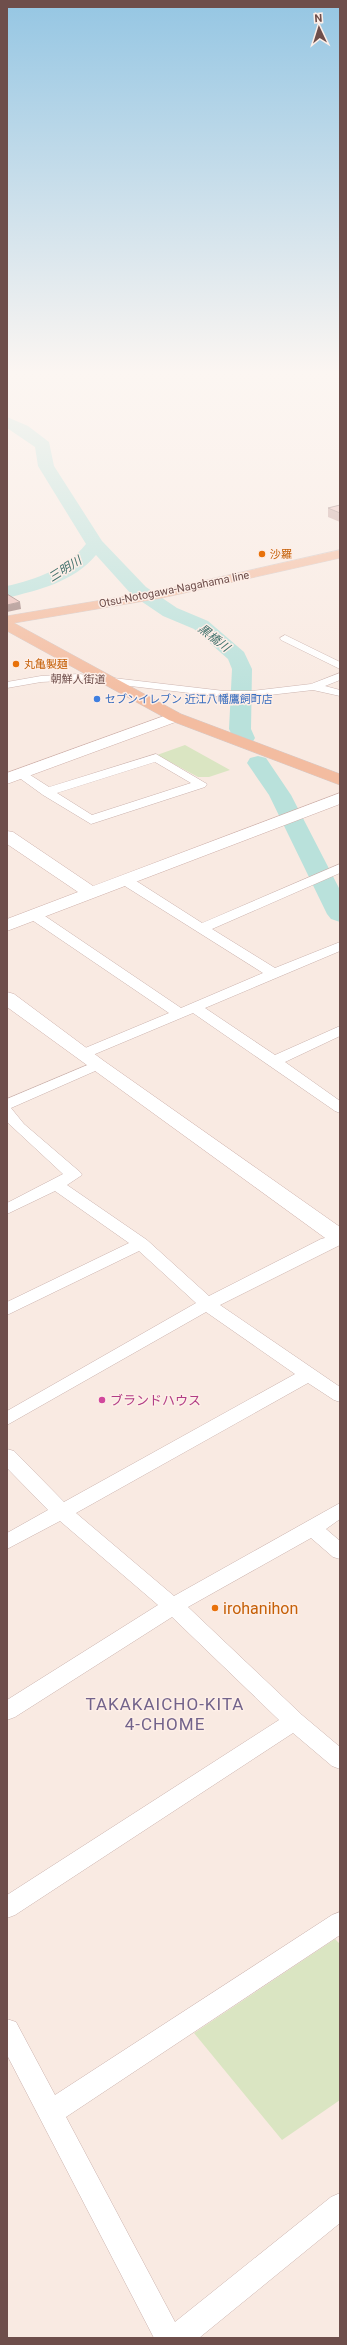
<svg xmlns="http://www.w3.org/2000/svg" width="347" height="2345" font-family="Roboto,'Noto Sans JP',sans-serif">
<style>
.green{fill:#dae5c2}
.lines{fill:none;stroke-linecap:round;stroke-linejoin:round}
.river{fill:#b9e1db;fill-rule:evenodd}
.street-casing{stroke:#cbb2ad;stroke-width:1}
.secondary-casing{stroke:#ceb0aa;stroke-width:1}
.primary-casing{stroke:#d4cac9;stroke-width:1}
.street{fill:#fff;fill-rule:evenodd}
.secondary{fill:#fff;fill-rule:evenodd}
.primary{fill:#f3bca0;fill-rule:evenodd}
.wall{fill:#cba7a2}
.shaded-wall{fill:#a58884}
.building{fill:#ecc2bc;stroke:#a58884}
.food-dot{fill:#e8710a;stroke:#fdeee7;stroke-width:1.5}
.shop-dot{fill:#3f7fe0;stroke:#fdeee7;stroke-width:1.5}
.hotel-dot{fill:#d1479c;stroke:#fdeee7;stroke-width:1.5}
.labels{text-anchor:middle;stroke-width:3;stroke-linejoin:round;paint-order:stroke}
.far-food-label{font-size:11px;fill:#c56008;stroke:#fdeee7;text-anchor:start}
.far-street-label{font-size:11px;fill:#6e4e4b;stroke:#fdeee7}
.far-shop-label{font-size:11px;fill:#366cbe;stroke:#fdeee7;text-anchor:start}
.far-water-label{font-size:12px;font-style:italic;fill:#41726d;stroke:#fdeee7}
.hotel-label{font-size:13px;fill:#b23c85;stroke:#fdeee7;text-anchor:start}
.near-food-label{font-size:16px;fill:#c56008;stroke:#fdeee7;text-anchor:start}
.near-neighbourhood-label{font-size:17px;letter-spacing:1px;fill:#72638b;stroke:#fdeee7}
</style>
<rect width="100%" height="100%" fill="#f9eae2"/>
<path class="green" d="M 185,745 L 230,770 L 209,777 L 198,777 L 157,755 Z
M 335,1939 L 340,1944 L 340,2100 L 282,2140 L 194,2033 Z"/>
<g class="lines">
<path class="river" d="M 7,417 L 28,426 L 49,442 L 54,466 L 102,541 L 146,587 L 177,608 L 208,621 L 244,652 L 252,669 L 251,729 L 255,738 L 252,743 L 244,745 L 236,743 L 229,729 L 232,669 L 228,659 L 194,629 L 163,616 L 132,595 L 96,555 C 74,582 38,590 7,598 L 7,586 C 37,579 66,569 86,544 L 38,466 L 35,447 L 7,428 Z
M 258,756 L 266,758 L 291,795 L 340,890 L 340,922 L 331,919 L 327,914 L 269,795 L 247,763 L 250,758 Z"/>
<defs>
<path id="street" d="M 285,635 L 340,662 L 340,669 L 281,640 L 280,638 Z
M 340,673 L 340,680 L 325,686 L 340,690 L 340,696 L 313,690 L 252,697 L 224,697 L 79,680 L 41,682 L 7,688 L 7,682 L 41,676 L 79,674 L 224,691 L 252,691 L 311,684 Z
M 156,754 L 207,784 L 205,787 L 91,824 L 43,795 L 14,774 L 20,770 L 24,771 L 49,787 ZM 155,762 L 191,783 L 92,815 L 57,793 Z
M 340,864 L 340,873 L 212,929 L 275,968 L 340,942 L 340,951 L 205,1008 L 275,1055 L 340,1026 L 340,1036 L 285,1062 L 340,1101 L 340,1113 L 335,1111 L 193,1013 L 88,1057 L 78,1057 L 76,1054 L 78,1051 L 169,1013 L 29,918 L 27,915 L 29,912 L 39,912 L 181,1008 L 263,973 L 120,883 L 118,880 L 120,877 L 130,877 L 202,923 Z
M 97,1061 L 104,1065 L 102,1068 L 11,1108 L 24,1124 L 80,1172 L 82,1175 L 67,1185 L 147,1240 L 209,1296 L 321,1239 L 340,1234 L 340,1245 L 220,1305 L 340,1387 L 340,1402 L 334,1400 L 308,1383 L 76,1513 L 174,1596 L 340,1503 L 340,1519 L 326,1529 L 340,1541 L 340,1559 L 333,1557 L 311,1538 L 188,1607 L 302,1715 L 340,1747 L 340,1769 L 332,1766 L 293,1733 L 15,1915 L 7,1918 L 7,1895 L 279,1720 L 172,1617 L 15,1717 L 7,1720 L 7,1700 L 158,1605 L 60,1521 L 7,1549 L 7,1533 L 48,1510 L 7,1468 L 7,1449 L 14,1451 L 64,1502 L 295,1374 L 206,1312 L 7,1425 L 7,1411 L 196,1303 L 139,1251 L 7,1315 L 7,1302 L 129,1243 L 55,1191 L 7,1214 L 7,1203 L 63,1174 L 7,1122 L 7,1099 Z
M 340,1912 L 340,1935 L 66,2117 L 175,2322 L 331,2197 L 340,2193 L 340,2223 L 199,2338 L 154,2338 L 7,2055 L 7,2019 L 16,2022 L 55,2095 L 332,1915 Z"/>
<path id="secondary" d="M 175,712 L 181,714 L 183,717 L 181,720 L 7,784 L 7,773 Z
M 340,793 L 340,804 L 7,931 L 7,919 L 78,892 L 7,844 L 7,831 L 13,832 L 93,886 Z
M 7,992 L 14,994 L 104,1061 L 340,1227 L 340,1245 L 332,1243 L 7,1007 Z"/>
<path id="primary" d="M 340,550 L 340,558 L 162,598 L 14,623 L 181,714 L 340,774 L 340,785 L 169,720 L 7,631 L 7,616 L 162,590 Z"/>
</defs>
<use href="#street" class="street-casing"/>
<use href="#secondary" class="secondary-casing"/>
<use href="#primary" class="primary-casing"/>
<use href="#street" class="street"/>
<use href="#secondary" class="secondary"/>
<use href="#primary" class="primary"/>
</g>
<path class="wall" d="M 340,505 L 340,522 L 328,517 L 328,508 Z"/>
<path class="shaded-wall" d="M 20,602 L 21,609 L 7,612 L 7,605 Z"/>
<path class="building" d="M 340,505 L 340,513 L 328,508 Z
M 7,594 L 20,602 L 7,605 Z"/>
<linearGradient id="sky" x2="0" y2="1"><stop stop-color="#95c6e3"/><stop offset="0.53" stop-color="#fcf6f2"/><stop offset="1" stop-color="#fcf6f2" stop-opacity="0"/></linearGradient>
<rect width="347" height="704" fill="url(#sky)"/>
<g class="food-dot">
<circle cx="262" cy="554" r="4"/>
<circle cx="16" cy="664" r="4"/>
<circle cx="215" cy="1608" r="4"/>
</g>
<circle class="shop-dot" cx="97" cy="699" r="4"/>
<circle class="hotel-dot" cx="102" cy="1400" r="4"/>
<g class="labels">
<g class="far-food-label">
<text x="270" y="558">沙羅</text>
<text x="24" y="668">丸亀製麺</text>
</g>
<g class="far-street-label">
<text transform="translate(174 589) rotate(-11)" y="4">Otsu-Notogawa-Nagahama line</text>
<text transform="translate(78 679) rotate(1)" y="4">朝鮮人街道</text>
</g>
<g class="far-shop-label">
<text x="105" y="703">セブンイレブン 近江八幡鷹飼町店</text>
</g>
<g class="far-water-label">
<text transform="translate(65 569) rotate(-32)" y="4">三明川</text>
<text transform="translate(214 638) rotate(38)" y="4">黒橋川</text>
</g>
<g class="hotel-label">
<text x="110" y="1405">ブランドハウス</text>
</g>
<g class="near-food-label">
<text x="223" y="1614">irohanihon</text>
</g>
<g class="near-neighbourhood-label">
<text x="165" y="1710">TAKAKAICHO-KITA<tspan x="165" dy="20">4-CHOME</tspan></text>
</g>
</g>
<rect width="347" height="2345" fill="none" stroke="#6e4e4b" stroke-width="16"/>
<g transform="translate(319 28) rotate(356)" stroke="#fdeee7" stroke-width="3" paint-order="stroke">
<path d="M0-3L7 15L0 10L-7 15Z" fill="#6e4e4b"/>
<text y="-6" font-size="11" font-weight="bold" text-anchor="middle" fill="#6e4e4b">N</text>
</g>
</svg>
